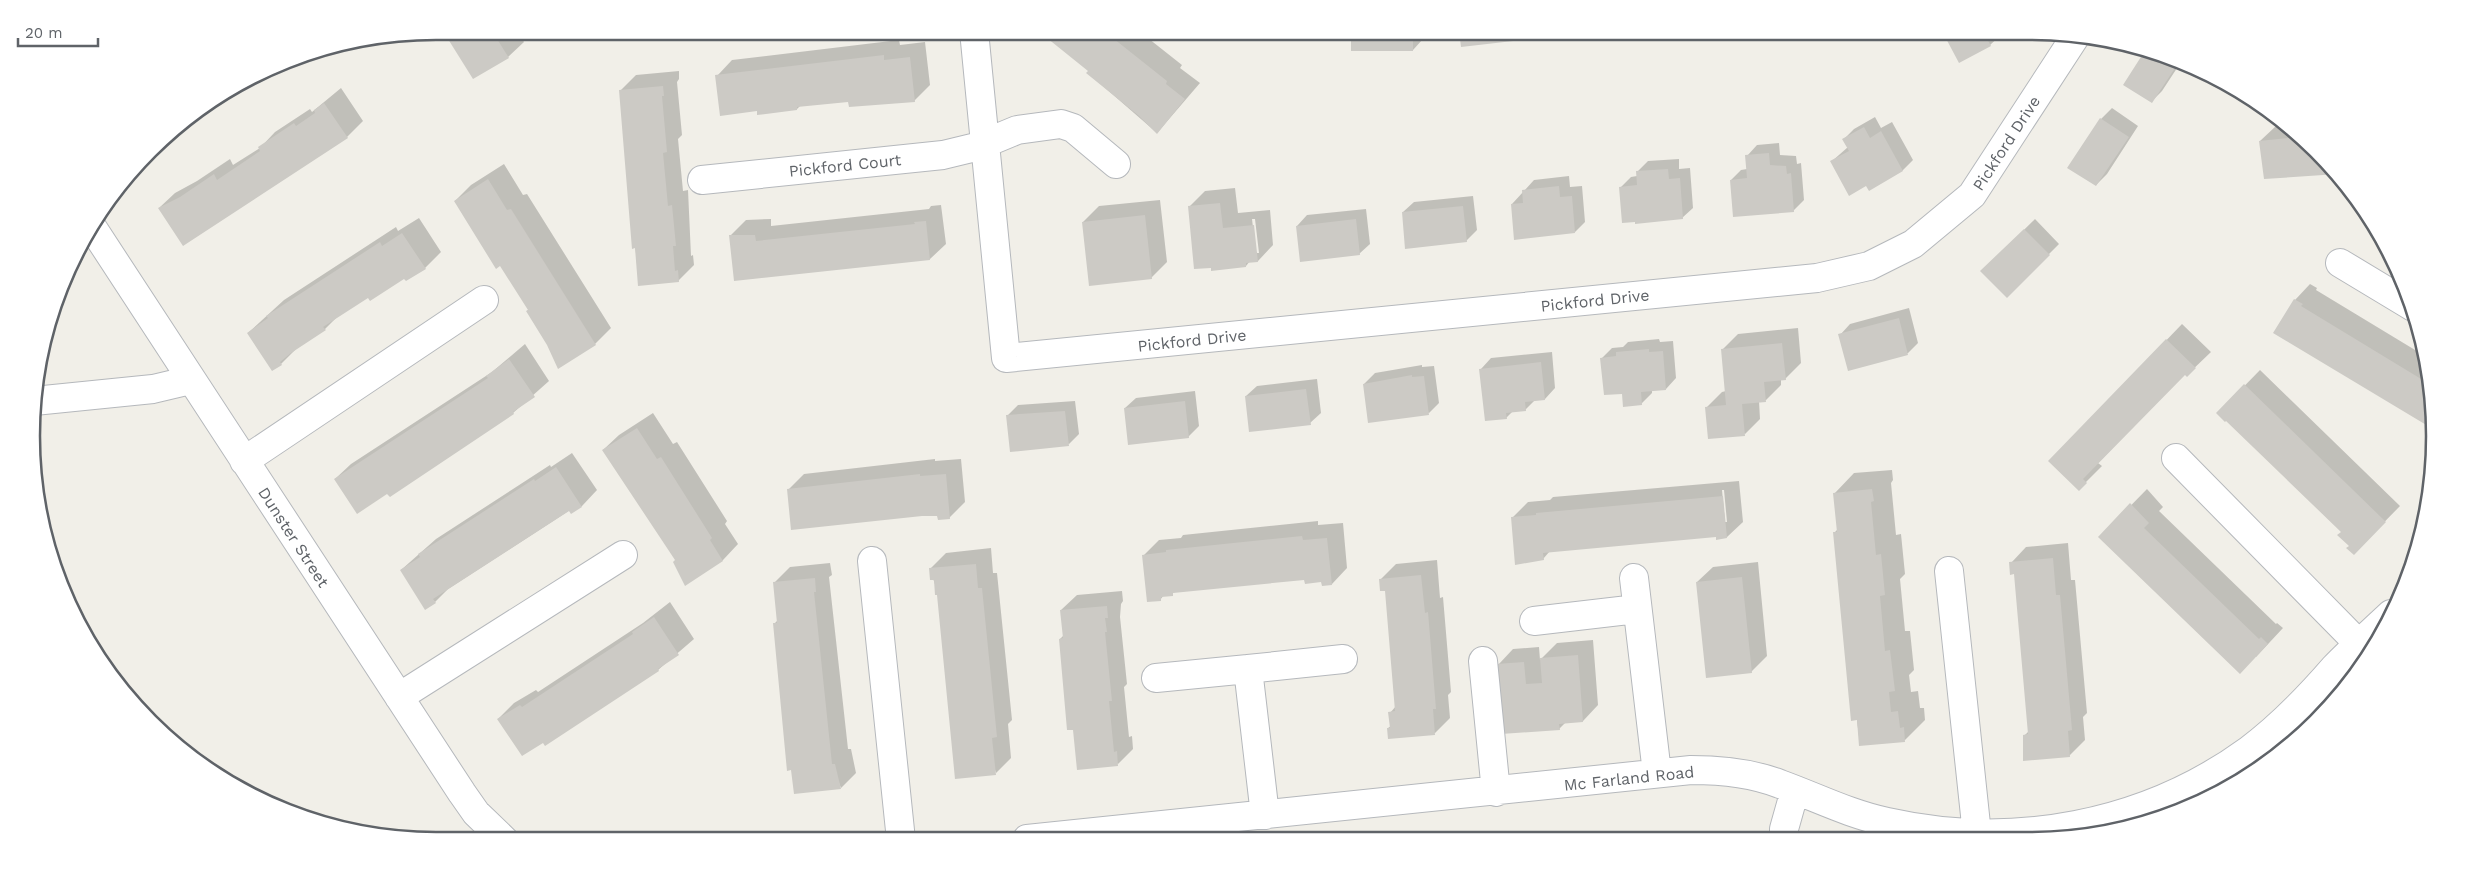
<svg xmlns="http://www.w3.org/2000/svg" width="2466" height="872" font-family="'Work Sans',sans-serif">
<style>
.shadow{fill:#0003;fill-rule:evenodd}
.building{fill:#cccac5}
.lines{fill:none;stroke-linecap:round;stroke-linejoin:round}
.minor-casing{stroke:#b5b8bc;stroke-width:30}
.minor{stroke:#fff;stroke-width:28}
.labels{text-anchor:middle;stroke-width:4;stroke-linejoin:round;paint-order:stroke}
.street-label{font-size:16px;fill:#5f6368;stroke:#fff}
.rim{fill:none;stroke:#5f6368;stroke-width:2.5}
</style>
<rect width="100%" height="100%" fill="#f1efe8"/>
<path class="shadow" d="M 445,31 L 517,31 L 524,42 L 508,57 Z
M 1040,31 L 1139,31 L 1182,65 L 1180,68 L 1200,83 L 1157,133 L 1088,73 L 1090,71 Z
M 1352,31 L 1423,31 L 1423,39 L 1413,50 Z
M 1461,31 L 1544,31 L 1538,37 Z
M 1708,31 L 1737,31 L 1731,36 Z
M 1944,31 L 1999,31 L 2001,35 L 1990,45 Z
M 899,40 L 900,45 L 925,42 L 930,85 L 914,101 L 849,100 L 800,106 L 797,109 L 717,76 L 732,60 Z
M 2147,50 L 2181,62 L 2162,91 L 2152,101 Z
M 679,71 L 679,79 L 677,82 L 682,135 L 678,139 L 683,191 L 688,190 L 691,256 L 693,255 L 694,265 L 678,281 L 639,284 L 620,91 L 636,75 Z
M 341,88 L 363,121 L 347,137 L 159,208 L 175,193 L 197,181 L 230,159 L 233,165 L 260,148 L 275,132 L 310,109 L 312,112 Z
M 2112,108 L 2138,126 L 2107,174 L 2096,185 L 2101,119 Z
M 1875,117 L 1881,128 L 1892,122 L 1913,160 L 1903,170 L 1870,189 L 1867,184 L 1831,162 L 1848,147 L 1844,139 L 1854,129 Z
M 2286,124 L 2334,169 L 2337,172 L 2260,141 L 2276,126 Z
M 1779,143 L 1780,155 L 1796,156 L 1797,164 L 1801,163 L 1804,200 L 1793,211 L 1731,180 L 1741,170 L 1747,169 L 1747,156 L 1757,145 Z
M 1679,159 L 1679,169 L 1690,168 L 1693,208 L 1682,218 L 1621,187 L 1631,177 L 1637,176 L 1637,172 L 1648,161 Z
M 504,164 L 523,195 L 527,194 L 611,328 L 595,344 L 559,367 L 548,344 L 527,311 L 529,309 L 501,264 L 455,201 L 471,185 Z
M 1569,176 L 1570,187 L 1582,186 L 1585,222 L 1575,232 L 1512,204 L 1534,180 Z
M 1235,188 L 1238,213 L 1270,210 L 1273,245 L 1258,261 L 1250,261 L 1246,266 L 1189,207 L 1205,191 ZM 1252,219 L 1255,219 L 1259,253 L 1256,253 Z
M 1473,196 L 1477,230 L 1466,241 L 1403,212 L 1414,202 Z
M 1160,200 L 1167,262 L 1151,278 L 1083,222 L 1099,206 Z
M 941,205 L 946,244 L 930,259 L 735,280 L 730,236 L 746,220 L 771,219 L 771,226 L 929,209 L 931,206 Z
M 1366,209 L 1370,244 L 1359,254 L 1297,226 L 1307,215 Z
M 419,218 L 441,252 L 425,268 L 406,280 L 405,277 L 368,296 L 340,314 L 325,329 L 297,348 L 281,364 L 248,333 L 284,300 L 396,227 L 398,231 Z
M 2035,219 L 2059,244 L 2007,296 L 1982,271 Z
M 2310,284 L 2317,288 L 2316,290 L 2425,356 L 2431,383 L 2433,427 L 2275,332 L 2295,300 Z
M 1909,308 L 1918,343 L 1908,353 L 1849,369 L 1840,335 L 1850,324 Z
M 2182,324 L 2211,352 L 2187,375 L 2185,373 L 2098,463 L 2102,466 L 2079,489 L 2050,461 Z
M 1798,328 L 1801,363 L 1785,379 L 1781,379 L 1781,385 L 1766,400 L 1759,401 L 1760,419 L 1745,434 L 1706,408 L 1722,392 L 1726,391 L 1722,350 L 1738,334 Z
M 1659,339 L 1660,342 L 1673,341 L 1676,378 L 1666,389 L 1652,390 L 1652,393 L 1641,404 L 1623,392 L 1602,358 L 1612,348 L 1623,347 L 1628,342 Z
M 525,344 L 549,381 L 513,413 L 388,492 L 335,479 L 351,464 L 492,372 Z
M 1552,352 L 1555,388 L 1545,399 L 1535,400 L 1525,410 L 1513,411 L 1506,418 L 1481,369 L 1491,358 Z
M 1422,365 L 1422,367 L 1434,366 L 1439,403 L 1429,413 L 1364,384 L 1375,373 Z
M 2260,370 L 2400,506 L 2354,553 L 2342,532 L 2226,419 L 2218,413 Z
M 1317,379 L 1321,413 L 1310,423 L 1246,396 L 1257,386 Z
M 1195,391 L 1199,426 L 1188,437 L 1125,408 L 1136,398 Z
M 1075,401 L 1079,434 L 1069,444 L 1007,416 L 1018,405 Z
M 653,413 L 673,444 L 677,442 L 727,521 L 725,524 L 738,544 L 723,560 L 685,584 L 676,560 L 603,450 L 619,435 Z
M 572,453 L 597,490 L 582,506 L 572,512 L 570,510 L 448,589 L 435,602 L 401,570 L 436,539 L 550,465 L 551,467 Z
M 935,459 L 935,461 L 961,459 L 965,502 L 949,518 L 788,490 L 804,474 Z
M 1892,470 L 1893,480 L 1891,483 L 1896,535 L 1901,534 L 1905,574 L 1900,579 L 1905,631 L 1910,631 L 1914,670 L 1909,675 L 1911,692 L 1918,691 L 1920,708 L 1924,708 L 1925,720 L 1905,740 L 1860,745 L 1834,533 L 1838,529 L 1834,494 L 1854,473 Z
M 1739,481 L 1743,522 L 1727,537 L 1717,535 L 1550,551 L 1543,559 L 1512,518 L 1528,502 L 1550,500 L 1553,497 ZM 1722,490 L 1724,490 L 1727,522 L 1725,522 Z
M 2147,489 L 2163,507 L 2159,511 L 2276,624 L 2277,623 L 2283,628 L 2256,657 L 2100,537 Z
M 1318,521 L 1318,525 L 1343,523 L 1347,568 L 1332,584 L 1305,578 L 1175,592 L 1164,595 L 1160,600 L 1144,555 L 1159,540 L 1181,538 L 1183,535 Z
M 2068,543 L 2071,580 L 2075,580 L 2087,713 L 2083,717 L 2085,740 L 2069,756 L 2025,735 L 2029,731 L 2015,573 L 2011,563 L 2026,547 Z
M 991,548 L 993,573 L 997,573 L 1012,720 L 1008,724 L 1011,758 L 996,773 L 930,569 L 946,553 Z
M 1437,560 L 1440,598 L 1443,597 L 1451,692 L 1448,695 L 1450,718 L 1435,733 L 1388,728 L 1391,726 L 1390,713 L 1396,706 L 1386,590 L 1380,580 L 1396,564 Z
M 1758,562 L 1767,656 L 1751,672 L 1697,582 L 1713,567 Z
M 830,563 L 832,575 L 829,577 L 848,749 L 851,749 L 856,773 L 841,788 L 774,624 L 778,620 L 774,583 L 790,567 Z
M 1122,591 L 1123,601 L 1121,604 L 1120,617 L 1127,684 L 1124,687 L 1129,737 L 1132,736 L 1133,749 L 1118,764 L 1074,728 L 1060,639 L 1064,635 L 1061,610 L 1077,595 Z
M 670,602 L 694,639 L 658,670 L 498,719 L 514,703 L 536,690 L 538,692 L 643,623 Z
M 1593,640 L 1598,705 L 1583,721 L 1566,722 L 1559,729 L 1498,665 L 1513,649 L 1539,647 L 1540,660 L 1557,643 Z"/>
<path class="building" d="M 443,31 L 492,31 L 509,58 L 473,79 Z
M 1038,31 L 1104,31 L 1167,81 L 1166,84 L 1185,99 L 1157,134 L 1139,116 L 1086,73 L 1088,71 L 1047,38 L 1046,40 Z
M 1351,31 L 1413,31 L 1413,51 L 1351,51 Z
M 1459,31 L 1538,31 L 1539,38 L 1461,47 Z
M 1706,31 L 1731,31 L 1732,38 L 1707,40 Z
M 1942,31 L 1991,31 L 1985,35 L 1991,46 L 1959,63 Z
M 2146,49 L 2179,62 L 2152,103 L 2123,85 Z
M 884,55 L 884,60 L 910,57 L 915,102 L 849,107 L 848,102 L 797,107 L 797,110 L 757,115 L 757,111 L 720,116 L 715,75 Z
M 663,86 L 664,96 L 662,96 L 667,152 L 663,153 L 668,206 L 672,205 L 676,246 L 673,246 L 675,271 L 678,270 L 679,282 L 638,286 L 635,248 L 632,249 L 619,90 Z
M 324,103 L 348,138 L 183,246 L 158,208 L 180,197 L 214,174 L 217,180 L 260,151 L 258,147 L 294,123 L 296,126 L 315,113 L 314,110 Z
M 2100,118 L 2129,137 L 2096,186 L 2067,168 Z
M 1864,127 L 1870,138 L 1881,131 L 1903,171 L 1869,191 L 1866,186 L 1849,196 L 1830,161 L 1849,151 L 1842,139 Z
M 2296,134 L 2334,169 L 2338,174 L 2264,179 L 2259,141 L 2297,137 Z
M 1769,153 L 1770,165 L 1786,166 L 1787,174 L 1791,173 L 1794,212 L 1733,217 L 1730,180 L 1747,178 L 1745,155 Z
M 1668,169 L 1669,179 L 1680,178 L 1683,219 L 1635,224 L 1635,222 L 1622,223 L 1619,187 L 1637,185 L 1636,171 Z
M 488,179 L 507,210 L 511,209 L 596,345 L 558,369 L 547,345 L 526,311 L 528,310 L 500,266 L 496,269 L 454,201 Z
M 1559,186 L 1560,197 L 1572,196 L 1575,233 L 1514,240 L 1511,204 L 1523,203 L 1522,190 Z
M 1220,203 L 1223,228 L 1254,225 L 1258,262 L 1246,263 L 1246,267 L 1211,271 L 1211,268 L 1194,269 L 1188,206 Z
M 1463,206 L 1467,242 L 1405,249 L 1402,212 Z
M 1145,215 L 1152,279 L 1089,286 L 1082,222 Z
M 1356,219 L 1360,255 L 1300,262 L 1296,226 Z
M 926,221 L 930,260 L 734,281 L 729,235 L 755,235 L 756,241 L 915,224 L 914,222 Z
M 2024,229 L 2050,255 L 2007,298 L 1980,271 Z
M 402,233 L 426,269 L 406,281 L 404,279 L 370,301 L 368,298 L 323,327 L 326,330 L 291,353 L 280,362 L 282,365 L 272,371 L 247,333 L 268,318 L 266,316 L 380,242 L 382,246 Z
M 2294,299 L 2303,304 L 2301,306 L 2431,385 L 2433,429 L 2273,333 Z
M 1899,318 L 1908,355 L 1848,371 L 1838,334 Z
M 2166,339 L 2196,368 L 2187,377 L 2185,375 L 2083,479 L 2087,483 L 2079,491 L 2048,461 Z
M 1782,343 L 1786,380 L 1764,382 L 1766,402 L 1742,404 L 1745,436 L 1708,439 L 1705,407 L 1726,405 L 1721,349 Z
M 1649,349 L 1649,352 L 1663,351 L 1666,390 L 1641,392 L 1642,405 L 1623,407 L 1622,394 L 1604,395 L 1600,358 L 1616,356 L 1616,352 Z
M 509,359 L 535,397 L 513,412 L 514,414 L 390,497 L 387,494 L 357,514 L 334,479 L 488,378 L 486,376 Z
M 1541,362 L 1545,400 L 1525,402 L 1526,411 L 1506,413 L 1507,419 L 1485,421 L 1479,369 Z
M 1412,375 L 1412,377 L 1424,376 L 1429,415 L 1368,423 L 1363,384 Z
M 2244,384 L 2386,522 L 2354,555 L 2346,548 L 2349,546 L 2337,535 L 2341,532 L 2226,421 L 2225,422 L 2216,413 Z
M 1306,389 L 1311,425 L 1249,432 L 1245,396 Z
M 1185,401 L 1189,438 L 1128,445 L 1124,408 Z
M 1065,411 L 1069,446 L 1010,452 L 1006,415 Z
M 637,428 L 657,459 L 661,457 L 712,538 L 710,540 L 723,561 L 685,586 L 673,562 L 675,560 L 602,450 Z
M 556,467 L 582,507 L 571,514 L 569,511 L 433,599 L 436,603 L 425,610 L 400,570 L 420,557 L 418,554 L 534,479 L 535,481 Z
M 920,474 L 920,476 L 946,474 L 950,519 L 938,520 L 937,516 L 922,516 L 791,530 L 787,489 Z
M 1872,489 L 1874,501 L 1871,502 L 1876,555 L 1881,554 L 1885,595 L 1880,596 L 1885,651 L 1890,650 L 1895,691 L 1889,692 L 1891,712 L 1898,711 L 1900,728 L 1904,727 L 1905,742 L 1859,746 L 1857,720 L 1851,721 L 1833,532 L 1837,532 L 1833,493 Z
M 1723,496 L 1727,538 L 1716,540 L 1716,537 L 1543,553 L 1544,560 L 1515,565 L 1511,517 L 1536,515 L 1536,513 Z
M 2130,503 L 2149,523 L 2144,528 L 2259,639 L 2261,637 L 2268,644 L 2240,674 L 2098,537 Z
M 1302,536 L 1303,540 L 1327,538 L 1332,585 L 1322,586 L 1321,582 L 1305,584 L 1304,580 L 1173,593 L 1173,596 L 1161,597 L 1161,601 L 1147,602 L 1142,555 L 1166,552 L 1166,550 Z
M 2053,558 L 2056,595 L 2060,595 L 2072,730 L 2068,731 L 2070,757 L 2023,761 L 2023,735 L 2028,734 L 2014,574 L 2010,575 L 2009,562 Z
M 976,564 L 978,588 L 982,588 L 997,737 L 992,738 L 996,775 L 955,779 L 937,595 L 935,595 L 934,580 L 930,580 L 929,568 Z
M 1421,575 L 1425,613 L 1428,612 L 1436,709 L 1433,709 L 1435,735 L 1388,739 L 1387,728 L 1390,728 L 1388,712 L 1395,711 L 1385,591 L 1380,591 L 1379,579 Z
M 1742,577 L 1752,673 L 1706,678 L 1696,582 Z
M 815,578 L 816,592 L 814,592 L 832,764 L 835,764 L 841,789 L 794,794 L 791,770 L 787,771 L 773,623 L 777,623 L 773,582 Z
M 1107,606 L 1108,618 L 1105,618 L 1107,632 L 1105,632 L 1112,701 L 1109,701 L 1114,752 L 1117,751 L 1118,766 L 1077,770 L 1073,730 L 1067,730 L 1059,639 L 1063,638 L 1060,610 Z
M 654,617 L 679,655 L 658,669 L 659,671 L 545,746 L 543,743 L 522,756 L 497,719 L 520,705 L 522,707 L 633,634 L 632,632 Z
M 1578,655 L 1583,722 L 1559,724 L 1560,730 L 1501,734 L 1496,664 L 1524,662 L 1526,684 L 1542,683 L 1540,658 Z"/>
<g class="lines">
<defs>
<path id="minor" d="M 974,31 L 1006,358 L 1817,278 L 1869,266 L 1913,244 L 1972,195 L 2075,37
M 702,180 L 943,155 L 976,147 L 1017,130 L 1061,124 L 1073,128 L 1116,164
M 92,227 L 462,793 L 476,813 L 505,841
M 2340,263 L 2413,307
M 34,401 L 153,389 L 191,380
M 2176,458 L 2359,644
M 244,461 L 484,300
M 872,561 L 901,840
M 1949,571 L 1977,834
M 1634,578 L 1657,773
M 1534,621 L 1637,609
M 1483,661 L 1496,792
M 1156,678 L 1248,669
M 399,697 L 623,555
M 1265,815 L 1248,669 L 1343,659
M 1784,838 L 1784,829 L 1795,790
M 1027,839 L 1691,770 C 1721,770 1752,773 1780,784 C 1816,797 1849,814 1887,822 C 2012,850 2145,826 2249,750 C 2281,726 2308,698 2334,668 C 2352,649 2372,632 2391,614"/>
</defs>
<use href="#minor" class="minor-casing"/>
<use href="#minor" class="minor"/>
</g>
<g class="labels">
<g class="street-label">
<text transform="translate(2006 143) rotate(-57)" y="6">Pickford Drive</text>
<text transform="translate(845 165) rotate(-6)" y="6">Pickford Court</text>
<text transform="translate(1595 300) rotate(-6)" y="6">Pickford Drive</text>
<text transform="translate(1192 340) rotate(-6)" y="6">Pickford Drive</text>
<text transform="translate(294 537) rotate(57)" y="6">Dunster Street</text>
<text transform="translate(1629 778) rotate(-6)" y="6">Mc Farland Road</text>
</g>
</g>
<path d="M0 0H2466V872H0ZM436 40H2030A396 396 0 0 1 2426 436V436A396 396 0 0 1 2030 832H436A396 396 0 0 1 40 436V436A396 396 0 0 1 436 40Z" fill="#fff" fill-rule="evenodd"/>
<path class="rim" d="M436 40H2030A396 396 0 0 1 2426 436V436A396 396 0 0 1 2030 832H436A396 396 0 0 1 40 436V436A396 396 0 0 1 436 40Z"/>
<path d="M18 38v8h80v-8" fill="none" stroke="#5f6368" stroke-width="2.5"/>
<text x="25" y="38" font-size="15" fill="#5f6368" stroke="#ffffff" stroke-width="4" paint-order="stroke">20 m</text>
</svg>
